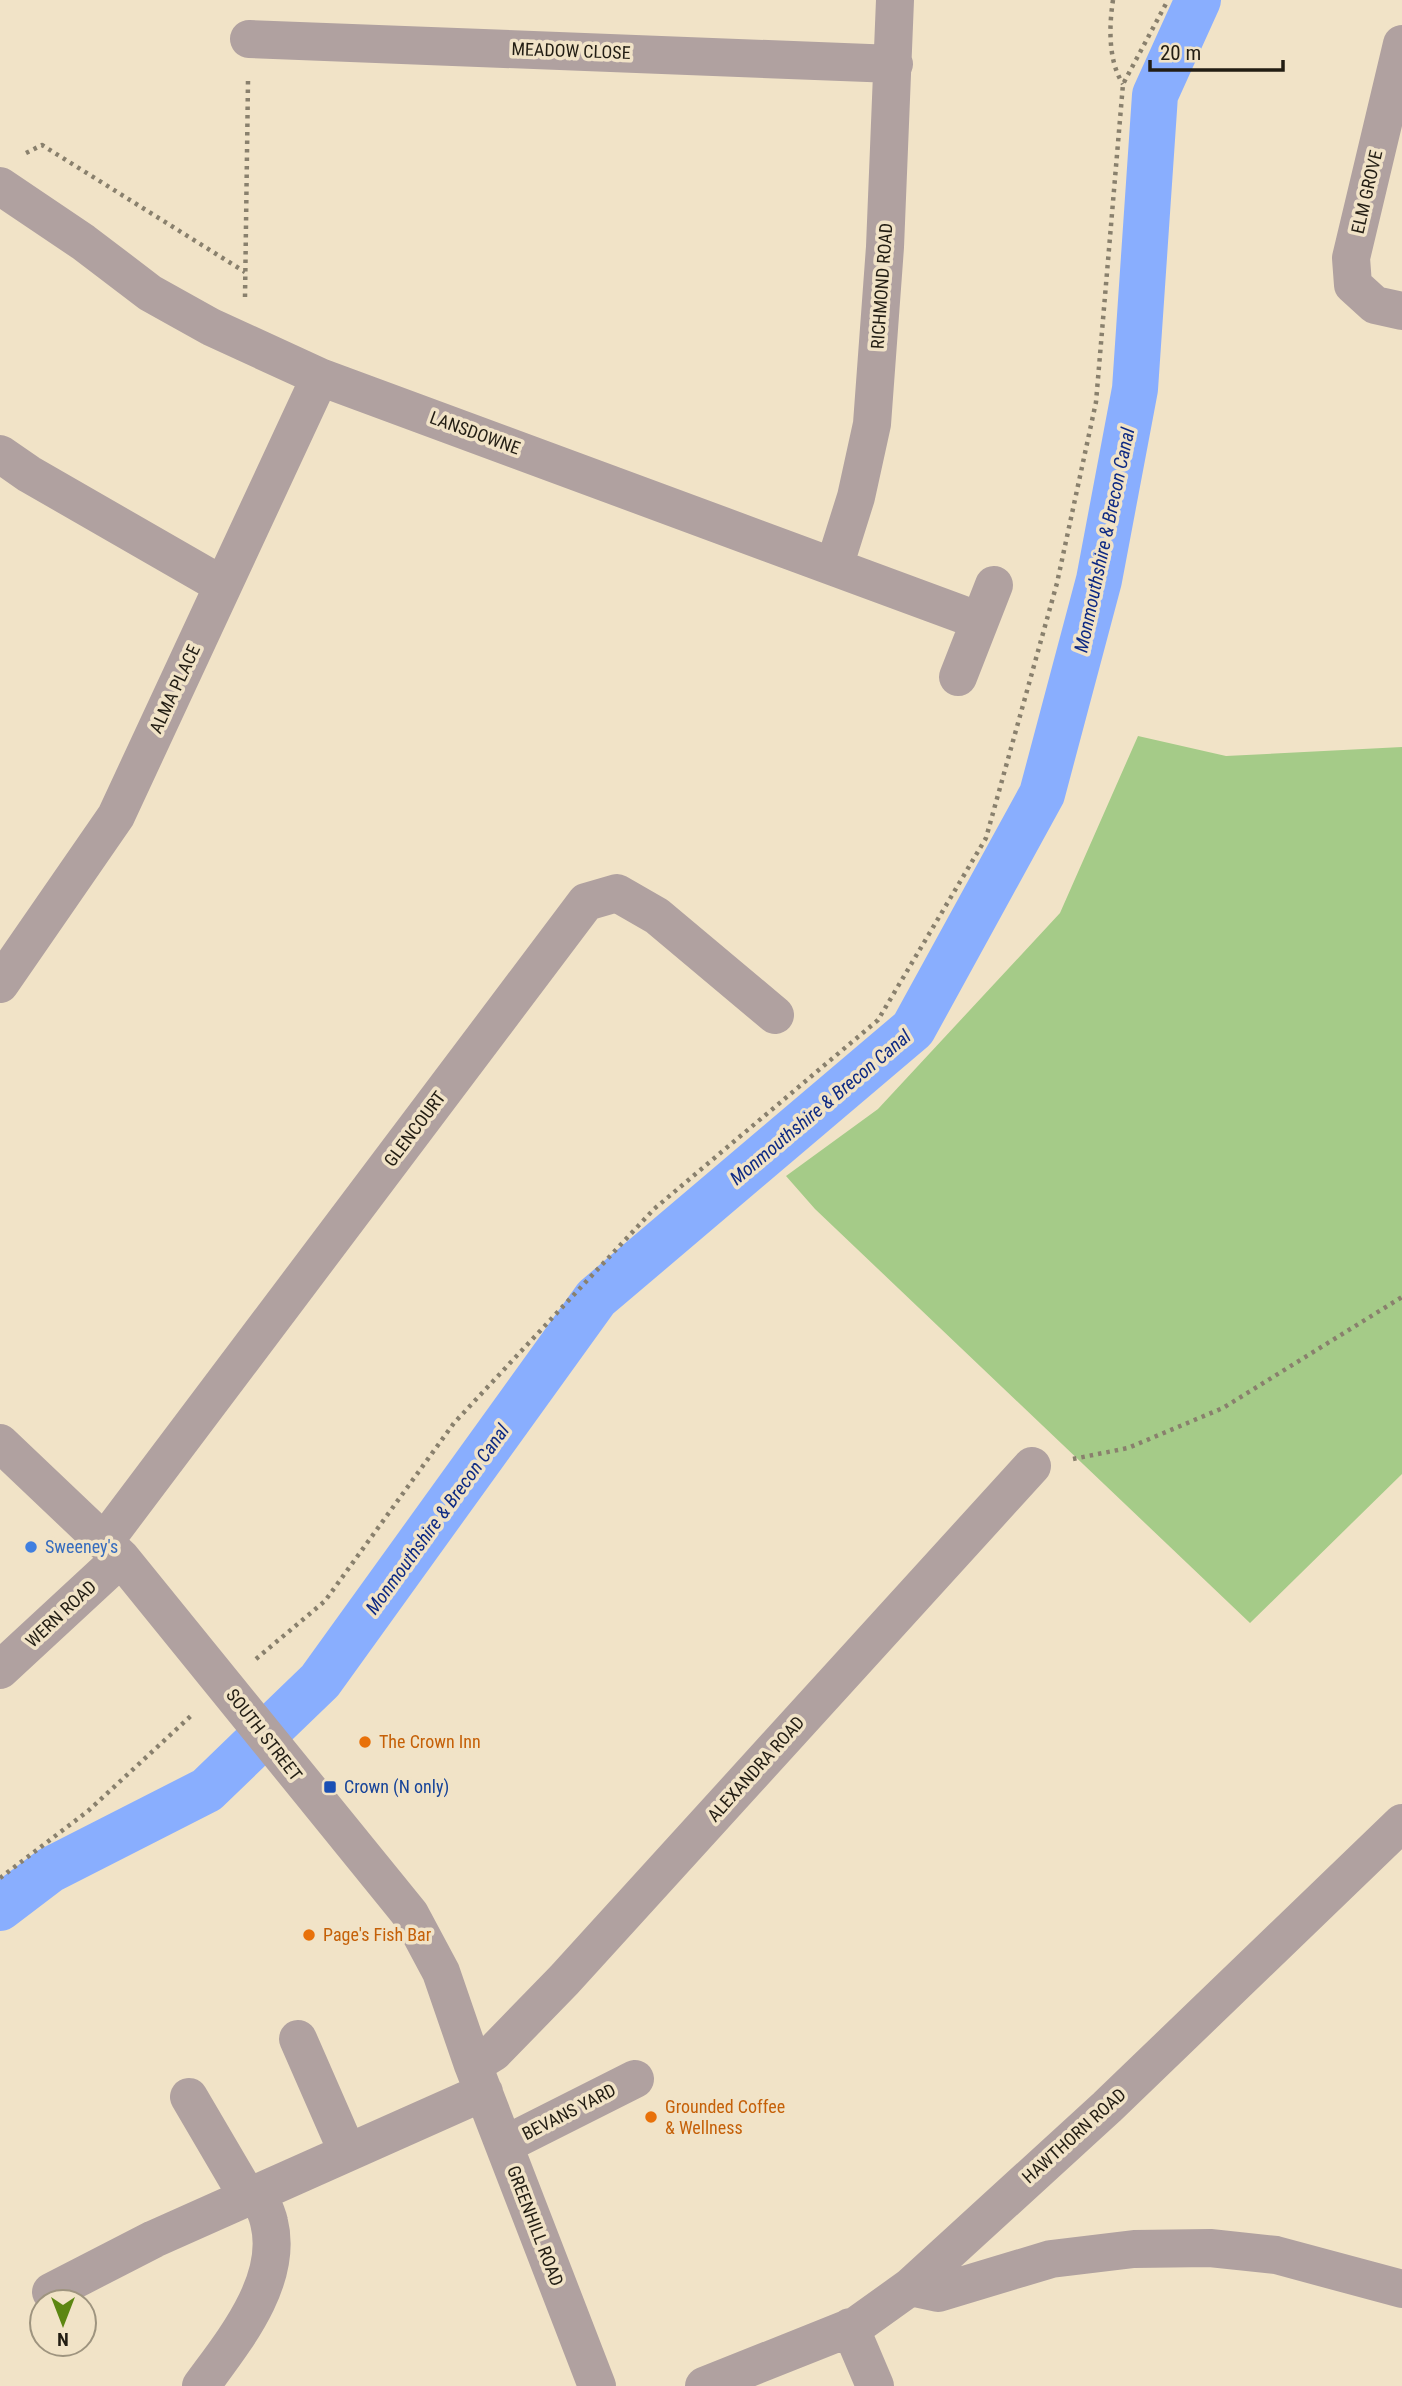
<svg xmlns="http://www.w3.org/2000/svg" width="1402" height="2386" font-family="'Roboto Condensed',sans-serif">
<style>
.green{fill:#a5cb88}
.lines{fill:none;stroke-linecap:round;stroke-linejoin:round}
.canal{stroke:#89aefe;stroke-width:46}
.path{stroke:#89806d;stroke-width:4.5;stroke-dasharray:3.5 5;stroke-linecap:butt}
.minor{stroke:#b0a1a0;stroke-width:38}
.shop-dot{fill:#3f7fe0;stroke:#f1e3c7;stroke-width:2.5}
.food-dot{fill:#e8710a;stroke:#f1e3c7;stroke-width:2.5}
.transit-dot{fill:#1a4fb4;stroke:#f1e3c7;stroke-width:2.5}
.labels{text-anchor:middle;stroke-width:7;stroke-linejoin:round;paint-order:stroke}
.street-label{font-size:18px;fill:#221d13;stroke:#f1e3c7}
.shop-label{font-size:18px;fill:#366cbe;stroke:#f1e3c7;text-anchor:start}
.food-label{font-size:18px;fill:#c56008;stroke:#f1e3c7;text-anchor:start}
.transit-label{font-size:18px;fill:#164399;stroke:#f1e3c7;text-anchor:start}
.water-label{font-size:19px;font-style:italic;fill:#0e2a83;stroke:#f1e3c7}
</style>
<rect width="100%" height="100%" fill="#f1e3c7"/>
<path class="green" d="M 1138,736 L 1226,756 L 1402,747 L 1402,1474 L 1250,1623 L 815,1209 L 786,1176 L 878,1109 L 1060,913 Z"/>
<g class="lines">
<path class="canal" d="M 0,1908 L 50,1870 L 207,1790 L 320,1681 L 596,1298 L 913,1029 L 1042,794 L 1099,580 L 1135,389 L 1155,95 L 1198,0"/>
<path class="path" d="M 1113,0 C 1109,26 1108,61 1123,84
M 26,153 L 42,145 L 245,272
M 245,297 L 248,81
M 1073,1459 L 1128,1448 L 1223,1408 L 1402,1297
M 256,1659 L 325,1601 L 454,1423 L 654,1209 L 878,1020 L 986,838 L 1057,583 L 1096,402 L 1123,84 L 1168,0
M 0,1878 L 88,1811 L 194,1713"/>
<path class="minor" d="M 249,39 L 894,64
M 1402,44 L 1351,258 L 1353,285 L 1375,305 L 1402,311
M 0,186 L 83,242 L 150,293 L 211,327 L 320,377 L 980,621
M 0,454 L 29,474 L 222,585
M 834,567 L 856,497 L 872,424 L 885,247 L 895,0
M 958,677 L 994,585
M 0,984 L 116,816 L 320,377
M 0,1443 L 121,1558 L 410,1914 L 441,1972 L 473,2065 L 597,2386
M 104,1542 L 586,902 L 617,893 L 657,916 L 775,1015
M 0,1670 L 121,1558
M 298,2039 L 347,2151
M 473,2065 L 494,2052 L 564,1980 L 1032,1466
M 189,2097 L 247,2196
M 504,2145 L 635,2079
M 910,2287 L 938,2293 L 1051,2259 L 1134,2249 L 1210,2248 L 1276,2255 L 1402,2289
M 51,2292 L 154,2239 L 484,2092
M 850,2327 L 875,2386
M 201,2386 C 233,2342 284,2281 269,2222 C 267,2212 261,2201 257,2192
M 704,2386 L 857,2325 L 910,2287 L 1107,2107 L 1402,1823"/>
</g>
<circle class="shop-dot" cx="31" cy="1547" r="7"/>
<g class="food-dot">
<circle cx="365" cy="1742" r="7"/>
<circle cx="309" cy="1935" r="7"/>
<circle cx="651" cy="2117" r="7"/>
</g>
<rect class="transit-dot" x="323" y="1780" width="14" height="14" rx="3.5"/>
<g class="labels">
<g class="street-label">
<text transform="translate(571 51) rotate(2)" y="6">MEADOW CLOSE</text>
<text transform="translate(1367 192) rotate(-77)" y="6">ELM GROVE</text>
<text transform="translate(882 286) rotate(-86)" y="6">RICHMOND ROAD</text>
<text transform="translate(475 433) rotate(20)" y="6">LANSDOWNE</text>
<text transform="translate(175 689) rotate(-65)" y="6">ALMA PLACE</text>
<text transform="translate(415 1129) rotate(-53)" y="6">GLENCOURT</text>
<text transform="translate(61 1614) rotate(-43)" y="6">WERN ROAD</text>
<text transform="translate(264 1735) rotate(52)" y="6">SOUTH STREET</text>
<text transform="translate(756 1769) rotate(-48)" y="6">ALEXANDRA ROAD</text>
<text transform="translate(569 2112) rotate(-27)" y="6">BEVANS YARD</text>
<text transform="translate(1074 2136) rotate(-42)" y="6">HAWTHORN ROAD</text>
<text transform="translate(535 2226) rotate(69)" y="6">GREENHILL ROAD</text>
</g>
<g class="shop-label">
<text x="45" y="1553">Sweeney's</text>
</g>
<g class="food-label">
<text x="379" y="1748">The Crown Inn</text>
<text x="323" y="1941">Page's Fish Bar</text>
<text x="665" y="2113">Grounded Coffee<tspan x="665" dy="21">&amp; Wellness</tspan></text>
</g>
<g class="transit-label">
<text x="344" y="1793">Crown (N only)</text>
</g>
<g class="water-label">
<text transform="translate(1104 540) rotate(-78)" y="7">Monmouthshire &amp; Brecon Canal</text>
<text transform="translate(820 1107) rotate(-40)" y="7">Monmouthshire &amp; Brecon Canal</text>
<text transform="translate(437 1519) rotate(-54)" y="7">Monmouthshire &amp; Brecon Canal</text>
</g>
</g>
<g transform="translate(63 2323) rotate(180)"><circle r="33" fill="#f1e3c7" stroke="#9e947f" stroke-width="2"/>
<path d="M0-5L12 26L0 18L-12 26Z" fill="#5c8612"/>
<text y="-10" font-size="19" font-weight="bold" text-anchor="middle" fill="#221d13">N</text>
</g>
<path d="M1150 60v10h133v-10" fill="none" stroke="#221d13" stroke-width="3.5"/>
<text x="1160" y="60" font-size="21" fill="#221d13" stroke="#f1e3c7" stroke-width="5" paint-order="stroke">20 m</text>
</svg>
